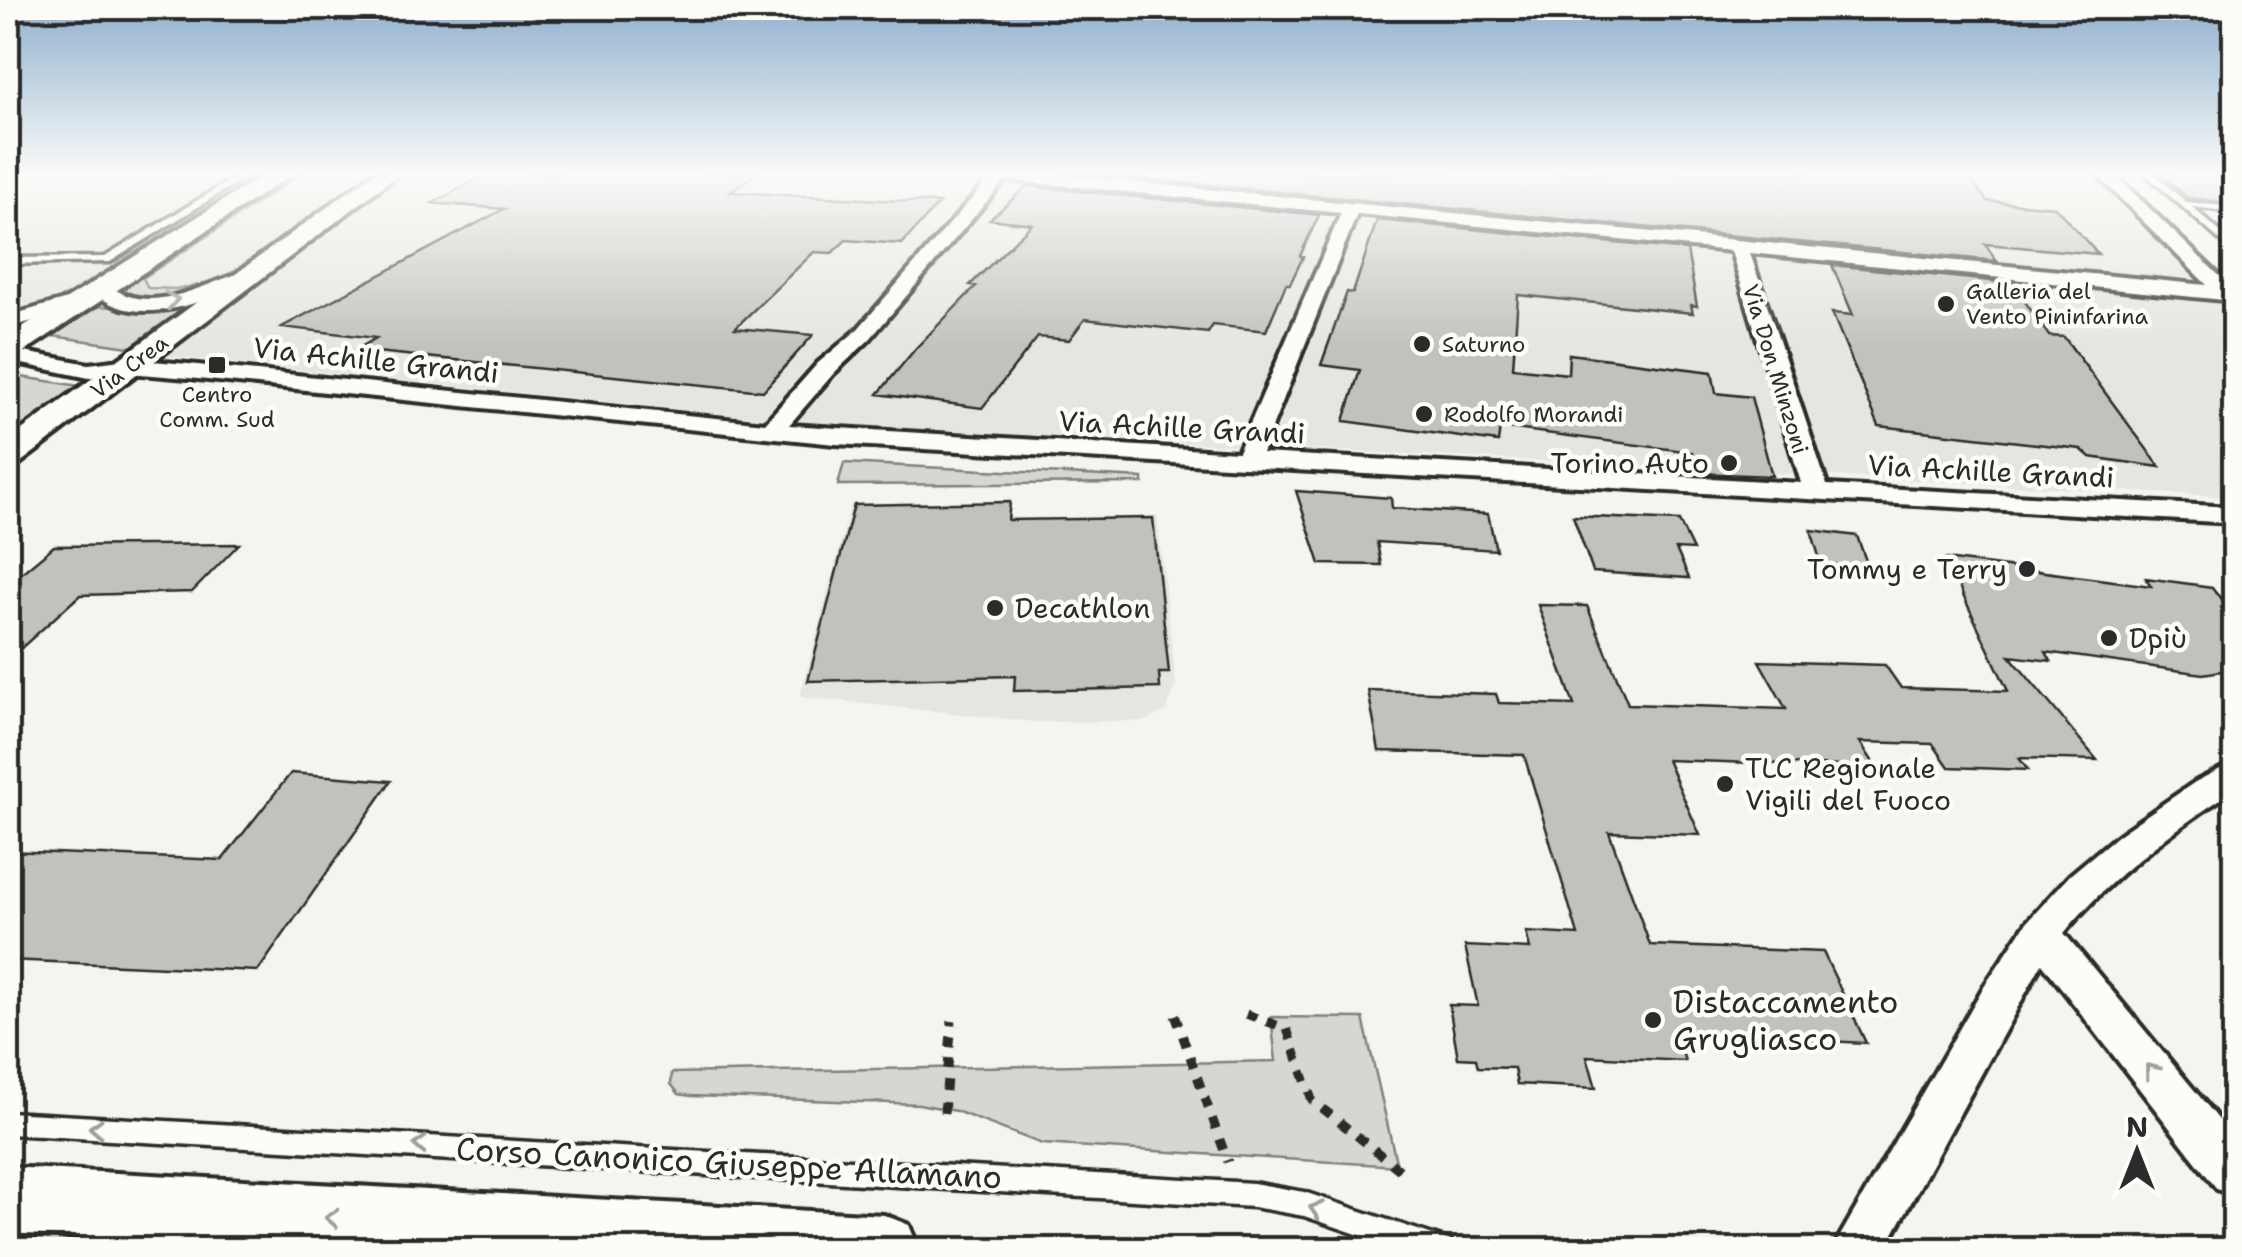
<svg xmlns="http://www.w3.org/2000/svg" width="2242" height="1257" font-family="'Shantell Sans',sans-serif">
<style>
.built{fill:#e6e5e0}
.green{fill:#d7d6d2;stroke:#81807e;stroke-width:2.5}
.building{fill:#c2c1be;stroke:#2b2b2b;stroke-width:2.5}
.lines{fill:none;stroke-linecap:round;stroke-linejoin:round}
.lane-casing{stroke:#2b2b2b;stroke-width:7}
.street-casing{stroke:#2b2b2b;stroke-width:8}
.secondary-casing{stroke:#2b2b2b;stroke-width:8}
.path{stroke:#2b2b2b;stroke-width:9;stroke-dasharray:11 11;stroke-linecap:butt}
.lane{fill:#fdfcf7;fill-rule:evenodd}
.street{fill:#fdfcf7;fill-rule:evenodd}
.secondary{fill:#fdfcf7;fill-rule:evenodd}
.oneway{stroke:#9e9e9b}
.poi-dot{fill:#2b2b2b;stroke:#fdfcf7;stroke-width:4}
.labels{text-anchor:middle;stroke-width:9;stroke-linejoin:round;paint-order:stroke}
.far-poi-label{font-size:22px;fill:#2b2b2b;stroke:#fdfcf7;text-anchor:start}
.far-street-label{font-size:22px;fill:#2b2b2b;stroke:#fdfcf7}
.street-label{font-size:28px;fill:#2b2b2b;stroke:#fdfcf7}
.poi-label{font-size:28px;fill:#2b2b2b;stroke:#fdfcf7;text-anchor:start}
.near-poi-label{font-size:32px;fill:#2b2b2b;stroke:#fdfcf7;text-anchor:start}
.near-street-label{font-size:32px;fill:#2b2b2b;stroke:#fdfcf7}
</style>
<rect width="100%" height="100%" fill="#f5f4ef"/>
<filter id="ink" filterUnits="userSpaceOnUse"><feTurbulence type="fractalNoise" baseFrequency=".01" numOctaves="2"/><feDisplacementMap in="SourceGraphic" scale="20" xChannelSelector="R" yChannelSelector="G"/><feConvolveMatrix kernelMatrix="1 2 1 2 8 2 1 2 1" color-interpolation-filters="sRGB"/></filter>
<g filter="url(#ink)">
<path class="built" d="M 8,173 L 373,173 L 135,348 L 8,329 Z
M 408,173 L 2103,173 L 2234,318 L 2234,497 L 821,424 L 167,356 Z
M 1010,501 L 1010,519 L 1157,516 L 1176,685 L 1166,711 L 1146,721 L 1036,722 L 800,697 L 851,504 Z"/>
<path class="green" d="M 309,173 L 299,176 L 143,278 L 148,288 L 176,289 L 218,282 C 190,294 143,311 117,289 L 237,207 C 262,198 282,173 309,173 Z
M 206,295 L 135,348 L 39,334 L 83,307 L 158,306 Z
M 8,375 L 80,386 L 8,440 Z
M 844,463 L 1143,478 L 1143,483 L 838,485 Z
M 1271,1017 L 1363,1018 L 1397,1166 L 1042,1144 L 956,1111 L 919,1104 L 691,1096 L 679,1094 L 671,1084 L 672,1073 L 1276,1061 Z
M 8,1233 L 308,1249 L 8,1249 Z"/>
<path class="building" d="M 489,173 L 756,173 L 730,192 L 939,203 L 902,244 L 846,240 L 832,253 L 814,252 L 735,328 L 813,335 L 763,391 L 356,350 L 376,338 L 282,327 L 504,209 L 433,203 Z
M 1080,173 L 1966,173 L 1987,201 L 2055,207 L 2098,254 L 1985,244 L 1997,261 Z
M 2159,173 L 2234,173 L 2234,203 L 2188,198 Z
M 1027,186 L 1319,215 L 1300,256 L 1303,257 L 1290,284 L 1286,284 L 1266,331 L 1213,325 L 1208,333 L 1085,319 L 1069,340 L 1038,337 L 982,408 L 878,394 L 916,348 L 976,286 L 970,285 L 1032,224 L 990,219 Z
M 1377,220 L 1687,250 L 1697,306 L 1691,305 L 1693,313 L 1518,295 L 1513,368 L 1568,374 L 1569,354 L 1712,372 L 1716,393 L 1751,397 L 1772,476 L 1696,473 L 1692,452 L 1500,427 L 1498,442 L 1344,421 L 1360,370 L 1321,365 L 1347,292 L 1353,293 Z
M 1832,265 L 2012,283 L 2049,336 L 2064,337 L 2160,467 L 2090,457 L 2081,449 L 1879,426 L 1832,313 L 1853,315 Z
M 1296,491 L 1391,498 L 1392,508 L 1488,514 L 1496,550 L 1377,542 L 1381,565 L 1320,564 Z
M 1010,502 L 1008,520 L 1153,518 L 1169,673 L 1159,673 L 1160,688 L 1014,691 L 1015,676 L 808,681 L 854,505 Z
M 1573,516 L 1679,521 L 1693,550 L 1676,549 L 1689,578 L 1593,572 Z
M 1811,530 L 1857,536 L 1869,569 L 1821,563 Z
M 239,544 L 192,592 L 80,595 L 8,660 L 8,584 L 54,546 Z
M 1946,559 L 2151,586 L 2146,578 L 2212,587 L 2234,617 L 2234,669 L 2203,674 L 2046,652 L 2051,661 L 2010,656 L 2097,760 L 2019,758 L 2028,770 L 1949,767 L 1933,744 L 1860,742 L 1876,767 L 1667,760 L 1700,835 L 1609,832 L 1650,945 L 1823,952 L 1866,1043 L 1676,1034 L 1685,1061 L 1587,1056 L 1596,1088 L 1517,1084 L 1514,1068 L 1478,1067 L 1476,1059 L 1458,1058 L 1449,1005 L 1478,1006 L 1465,946 L 1530,949 L 1526,932 L 1578,935 L 1524,755 L 1379,751 L 1368,690 L 1496,694 L 1499,703 L 1574,705 L 1538,605 L 1587,606 L 1628,704 L 1786,709 L 1759,661 L 1885,665 L 1901,688 L 2008,691 Z
M 291,773 L 391,781 L 258,971 L 8,960 L 8,851 L 222,860 Z"/>
<g class="lines">
<defs>
<path id="lane" d="M 242,173 L 252,173 L 110,262 L 8,264 L 8,258 L 105,257 Z
M 2144,173 L 2153,173 L 2186,202 L 2234,207 L 2234,212 L 2192,207 L 2234,244 L 2234,251 L 2231,250 Z
M 8,1112 L 1253,1183 L 1304,1192 L 1451,1241 L 1454,1250 L 1404,1250 L 1304,1216 L 1253,1207 L 8,1134 Z"/>
<path id="street" d="M 994,173 L 1036,173 L 2207,285 L 2095,173 L 2113,173 L 2234,290 L 2234,301 L 1750,253 L 1827,485 L 2234,507 L 2234,523 L 835,444 L 188,378 L 129,373 L 89,378 L 8,361 L 8,349 L 89,364 L 129,359 L 188,364 L 765,423 L 818,363 L 856,331 ZM 1005,180 L 1341,213 L 1238,452 L 789,425 L 834,373 L 870,339 ZM 1357,214 L 1731,251 L 1801,483 L 1262,453 Z
M 249,270 L 258,276 L 256,280 C 213,298 134,333 95,292 C 102,282 106,277 118,280 L 121,284 L 116,290 C 156,315 210,281 249,270 Z
M 81,295 L 91,301 L 88,305 L 8,328 L 8,316 Z
M 2234,762 L 2234,790 C 2172,831 2112,875 2064,933 L 2234,1138 L 2234,1196 L 2217,1189 L 2042,963 L 1885,1250 L 1832,1250 L 1983,988 L 2027,922 L 2070,875 L 2118,835 L 2195,782 Z"/>
<path id="secondary" d="M 267,173 L 294,173 L 19,355 L 8,358 L 8,336 Z
M 374,173 L 400,173 L 20,463 L 8,466 L 8,440 Z
M 8,1167 L 884,1215 L 909,1225 L 919,1250 L 282,1250 L 8,1233 Z"/>
</defs>
<use href="#lane" class="lane-casing"/>
<use href="#street" class="street-casing"/>
<use href="#secondary" class="secondary-casing"/>
<path class="path" d="M 1246,1014 L 1287,1029 L 1312,1100 L 1401,1171
M 1175,1015 L 1228,1162
M 944,1113 L 952,1021"/>
<use href="#lane" class="lane"/>
<use href="#street" class="street"/>
<use href="#secondary" class="secondary"/>
</g>
<defs><path id="oneway-chevron" d="M-2-3.5L2.5 0L-2 3.5" fill="none" stroke-width="1.6" stroke-linecap="round" stroke-linejoin="round" transform="scale(2.5)"/></defs>
<g class="oneway">
<use href="#oneway-chevron" transform="translate(172 300) rotate(-10)"/>
<use href="#oneway-chevron" transform="translate(2151 1070) rotate(-129)"/>
<use href="#oneway-chevron" transform="translate(96 1128) rotate(-177)"/>
<use href="#oneway-chevron" transform="translate(420 1145) rotate(-177)"/>
<use href="#oneway-chevron" transform="translate(1316 1209) rotate(-163)"/>
<use href="#oneway-chevron" transform="translate(332 1218) rotate(-177)"/>
</g>
</g>
<linearGradient id="sky" x2="0" y2="1"><stop stop-color="#90b1cf"/><stop offset="0.5" stop-color="#fafaf8"/><stop offset="1" stop-color="#fafaf8" stop-opacity="0"/></linearGradient>
<rect width="2242" height="349" fill="url(#sky)"/>
<g class="poi-dot">
<circle cx="1946" cy="304" r="10"/>
<circle cx="1422" cy="344" r="10"/>
<rect x="207" y="355" width="20" height="20" rx="5"/>
<circle cx="1424" cy="414" r="10"/>
<circle cx="1729" cy="463" r="10"/>
<circle cx="2027" cy="569" r="10"/>
<circle cx="995" cy="608" r="10"/>
<circle cx="2109" cy="638" r="10"/>
<circle cx="1725" cy="784" r="10"/>
<circle cx="1653" cy="1020" r="10"/>
</g>
<g class="labels">
<g class="far-poi-label">
<text x="1966" y="299">Galleria del<tspan x="1966" dy="25">Vento Pininfarina</tspan></text>
<text x="1442" y="352">Saturno</text>
<text x="217" y="402" text-anchor="middle">Centro<tspan x="217" dy="25">Comm. Sud</tspan></text>
<text x="1444" y="422">Rodolfo Morandi</text>
</g>
<g class="far-street-label">
<text transform="translate(129 366) rotate(-37)" y="8">Via Crea</text>
<text transform="translate(1776 369) rotate(73)" y="8">Via Don Minzoni</text>
</g>
<g class="street-label">
<text transform="translate(376 360) rotate(6)" y="10">Via Achille Grandi</text>
<text transform="translate(1182 427) rotate(3)" y="10">Via Achille Grandi</text>
<text transform="translate(1991 471) rotate(3)" y="10">Via Achille Grandi</text>
</g>
<g class="poi-label">
<text x="1709" y="473" text-anchor="end">Torino Auto</text>
<text x="2007" y="579" text-anchor="end">Tommy e Terry</text>
<text x="1015" y="618">Decathlon</text>
<text x="2129" y="648">Dpiù</text>
<text x="1745" y="778">TLC Regionale<tspan x="1745" dy="32">Vigili del Fuoco</tspan></text>
</g>
<g class="near-poi-label">
<text x="1673" y="1013">Distaccamento<tspan x="1673" dy="37">Grugliasco</tspan></text>
</g>
<g class="near-street-label">
<text transform="translate(729 1163) rotate(3)" y="11">Corso Canonico Giuseppe Allamano</text>
</g>
</g>
<rect width="2242" height="1257" fill="none" stroke="#fdfcf7" stroke-width="40"/>
<rect x="20" y="20" width="2202" height="1217" fill="none" stroke="#2b2b2b" stroke-width="4" filter="url(#ink)"/>
<g transform="translate(2137 1152)" stroke="#fdfcf7" stroke-width="8" paint-order="stroke">
<path d="M0-8L18 38L0 25L-18 38Z" fill="#2b2b2b"/>
<text y="-15" font-size="28" font-weight="bold" text-anchor="middle" fill="#2b2b2b">N</text>
</g>
</svg>
